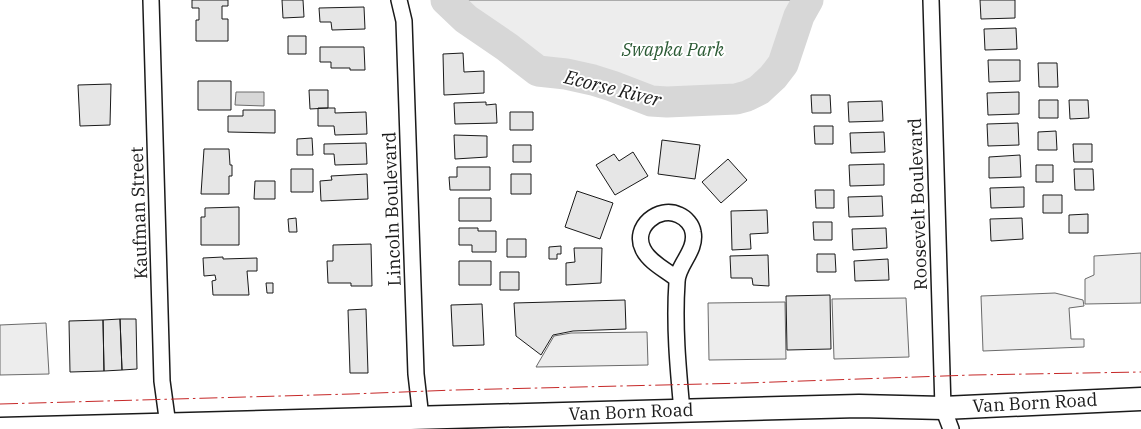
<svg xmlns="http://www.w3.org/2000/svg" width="1141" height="429" font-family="'IBM Plex Serif',serif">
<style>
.built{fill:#ededed;stroke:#6a6a6a}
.water{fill:#d7d7d7;stroke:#6a6a6a}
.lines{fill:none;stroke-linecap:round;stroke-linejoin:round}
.river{stroke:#d7d7d7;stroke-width:31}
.building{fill:#e6e6e6;stroke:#1a1a1a}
.street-casing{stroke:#1a1a1a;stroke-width:18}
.secondary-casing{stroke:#1a1a1a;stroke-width:25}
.street{stroke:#fff;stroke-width:15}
.secondary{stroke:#fff;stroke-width:22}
.power{stroke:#c62828;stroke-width:1;stroke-dasharray:18 4 2.5 4;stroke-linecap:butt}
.labels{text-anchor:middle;stroke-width:4;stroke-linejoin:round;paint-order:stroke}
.park-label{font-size:18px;font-style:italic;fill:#2b5a34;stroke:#fff}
.street-label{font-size:18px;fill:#1a1a1a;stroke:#fff}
.water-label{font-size:19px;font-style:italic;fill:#1a1a1a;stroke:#fff}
</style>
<rect width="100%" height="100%" fill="#fff"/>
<path class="built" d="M 446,0 L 808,0 L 799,16 L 783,64 L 773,77 L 759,90 L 747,96 L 736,99 L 667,102 L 651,101 L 612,86 L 593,80 L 566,74 L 538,71 L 507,47 L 466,19 Z
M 1141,253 L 1141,303 L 1085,304 L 1085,279 L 1094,275 L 1094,256 Z
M 1055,293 L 1083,300 L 1084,306 L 1069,308 L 1071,339 L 1084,339 L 1084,347 L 983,351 L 981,296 Z
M 906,298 L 909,357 L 834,359 L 832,299 Z
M 785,302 L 786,359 L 709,360 L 708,303 Z
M 46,323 L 49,374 L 0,375 L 0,325 Z
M 647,332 L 648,365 L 536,367 L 554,336 L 571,333 Z"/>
<path class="water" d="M 236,92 L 264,92 L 264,106 L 235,105 Z"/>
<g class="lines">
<path class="river" d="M 446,0 L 466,19 L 507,47 L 538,71 L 566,74 L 593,80 L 612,86 L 651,101 L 667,102 L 736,99 L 747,96 L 759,90 L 773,77 L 783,64 L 799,16 L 808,0"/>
</g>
<path class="building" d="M 192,0 L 228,0 L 228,6 L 222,6 L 222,19 L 228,19 L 228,41 L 196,41 L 196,20 L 199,20 L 199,8 L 192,8 Z
M 282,0 L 303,0 L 304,17 L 283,18 Z
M 980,0 L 1015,0 L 1015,18 L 981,19 Z
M 364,7 L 365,29 L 332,30 L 331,22 L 320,22 L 319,8 Z
M 1016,28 L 1017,49 L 985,50 L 984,29 Z
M 288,36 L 306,36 L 306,54 L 288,54 Z
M 320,47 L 364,47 L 365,70 L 350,70 L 350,68 L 331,68 L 331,62 L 320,62 Z
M 463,53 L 464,72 L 484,71 L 484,93 L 444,95 L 443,54 Z
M 988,60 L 1020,60 L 1020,81 L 989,82 Z
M 1038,63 L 1057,63 L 1058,87 L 1039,87 Z
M 198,81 L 231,81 L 231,110 L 198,110 Z
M 111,84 L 110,125 L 80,126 L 78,85 Z
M 309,90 L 328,90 L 328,108 L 310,109 Z
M 1019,92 L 1019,114 L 988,115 L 987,93 Z
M 811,95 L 830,95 L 831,113 L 812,113 Z
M 1039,100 L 1058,100 L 1058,118 L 1039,118 Z
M 1069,100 L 1088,100 L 1089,118 L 1070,119 Z
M 882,101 L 883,121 L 849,122 L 848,102 Z
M 486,102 L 486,105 L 496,104 L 497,123 L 455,124 L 454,103 Z
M 318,108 L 335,108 L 335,113 L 366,112 L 367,134 L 335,135 L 334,126 L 318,126 Z
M 243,110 L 275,110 L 275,133 L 228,132 L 228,116 L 243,116 Z
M 510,112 L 533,112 L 533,130 L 510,130 Z
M 1018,123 L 1019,145 L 988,146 L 987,124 Z
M 814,126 L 833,126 L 833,144 L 815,144 Z
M 1056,131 L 1057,150 L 1038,150 L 1038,132 Z
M 884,132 L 885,152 L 851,153 L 850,133 Z
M 454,135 L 487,136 L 487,157 L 455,159 Z
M 312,138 L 313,155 L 297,155 L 297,139 Z
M 662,140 L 700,145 L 695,179 L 658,174 Z
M 366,143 L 367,164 L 335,165 L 334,154 L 324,154 L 324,144 Z
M 1073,144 L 1092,144 L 1092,162 L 1074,162 Z
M 513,145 L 531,145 L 531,162 L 513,162 Z
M 204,149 L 229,149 L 230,165 L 232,165 L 232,176 L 229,176 L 229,194 L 201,194 Z
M 633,152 L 648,176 L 615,195 L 596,165 L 614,154 L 619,161 Z
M 1020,155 L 1021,177 L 989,178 L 989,157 Z
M 728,159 L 747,180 L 721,203 L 702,182 Z
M 884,164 L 884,185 L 850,186 L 849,165 Z
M 1036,165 L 1053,165 L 1053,182 L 1036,182 Z
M 457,167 L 490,167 L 490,190 L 450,190 L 449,177 L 457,177 Z
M 291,169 L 313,169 L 313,192 L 291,192 Z
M 1074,169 L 1093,169 L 1094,190 L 1075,190 Z
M 367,174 L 368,199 L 321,201 L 320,181 L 332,180 L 331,176 Z
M 511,174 L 531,174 L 531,194 L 511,194 Z
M 255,181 L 275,181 L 275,199 L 254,199 Z
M 1024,187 L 1024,207 L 991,208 L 990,188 Z
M 815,190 L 834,190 L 834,208 L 816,208 Z
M 577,191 L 613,203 L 600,239 L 565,227 Z
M 1043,195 L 1062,195 L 1062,213 L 1043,213 Z
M 882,196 L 883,216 L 849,217 L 848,197 Z
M 459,198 L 491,198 L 491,221 L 459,221 Z
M 239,207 L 239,245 L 201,245 L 201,217 L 205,217 L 205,208 Z
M 767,210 L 768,233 L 750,234 L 751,249 L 732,250 L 731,211 Z
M 1088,214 L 1088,233 L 1069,233 L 1069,215 Z
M 296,218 L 297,232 L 289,232 L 288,219 Z
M 1022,218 L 1023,239 L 991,241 L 990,219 Z
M 813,222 L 832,222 L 832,240 L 814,240 Z
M 459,228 L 478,228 L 478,231 L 496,231 L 496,252 L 472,252 L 472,245 L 459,245 Z
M 886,228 L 887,248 L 853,250 L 852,229 Z
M 507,239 L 526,239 L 526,257 L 507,257 Z
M 371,244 L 372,286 L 351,286 L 351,283 L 328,283 L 327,261 L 333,261 L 333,245 Z
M 561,246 L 561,254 L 557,254 L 557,259 L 549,259 L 549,247 Z
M 574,248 L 602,248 L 601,283 L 566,285 L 566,263 L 575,262 Z
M 817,254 L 835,254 L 836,272 L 817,272 Z
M 768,255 L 769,286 L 753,285 L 752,278 L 731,278 L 730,256 Z
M 223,257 L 223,259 L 257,258 L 257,271 L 247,271 L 249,295 L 213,295 L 212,281 L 216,280 L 215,275 L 204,276 L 203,258 Z
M 888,259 L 889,280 L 855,281 L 854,261 Z
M 459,261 L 491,261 L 491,285 L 459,285 Z
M 500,272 L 519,272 L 519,290 L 500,290 Z
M 266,283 L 273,283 L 273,293 L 267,293 Z
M 830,295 L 831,349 L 787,350 L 786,296 Z
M 625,300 L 626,329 L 573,331 L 553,335 L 541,355 L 516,336 L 514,303 Z
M 482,304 L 484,345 L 453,346 L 451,305 Z
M 366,309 L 368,373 L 350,373 L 348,310 Z
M 120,319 L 122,370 L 104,371 L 103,320 Z
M 120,319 L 136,319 L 137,369 L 122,370 Z
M 103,320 L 104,371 L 70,372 L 69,321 Z"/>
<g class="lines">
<defs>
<path id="street" d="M 151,0 L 162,381 L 168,425
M 399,0 L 404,21 L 416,374 L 421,418
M 931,0 L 943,408 L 951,429
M 677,279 C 666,270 649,262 643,249 C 632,227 659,205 679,215 C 686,218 692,225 693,232 C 697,251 677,265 677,282 C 674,325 678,368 682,411"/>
<path id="secondary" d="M 0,429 L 859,406 L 943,408 L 1141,399"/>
</defs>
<use href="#street" class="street-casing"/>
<use href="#secondary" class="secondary-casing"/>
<use href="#street" class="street"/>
<use href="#secondary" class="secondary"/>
<path class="power" d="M 0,404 L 351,394 L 455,390 L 746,383 L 972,375 L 1141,372"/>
</g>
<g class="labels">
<g class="park-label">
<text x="673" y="56">Swapka Park</text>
</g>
<g class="street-label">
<text transform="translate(918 204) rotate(-92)" y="6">Roosevelt Boulevard</text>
<text transform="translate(392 209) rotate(-92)" y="6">Lincoln Boulevard</text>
<text transform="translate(139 213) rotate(-92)" y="6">Kaufman Street</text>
<text transform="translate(1035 403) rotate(-3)" y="6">Van Born Road</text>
<text transform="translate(631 412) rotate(-2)" y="6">Van Born Road</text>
</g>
<g class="water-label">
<text transform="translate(613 88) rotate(14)" y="7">Ecorse River</text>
</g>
</g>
</svg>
